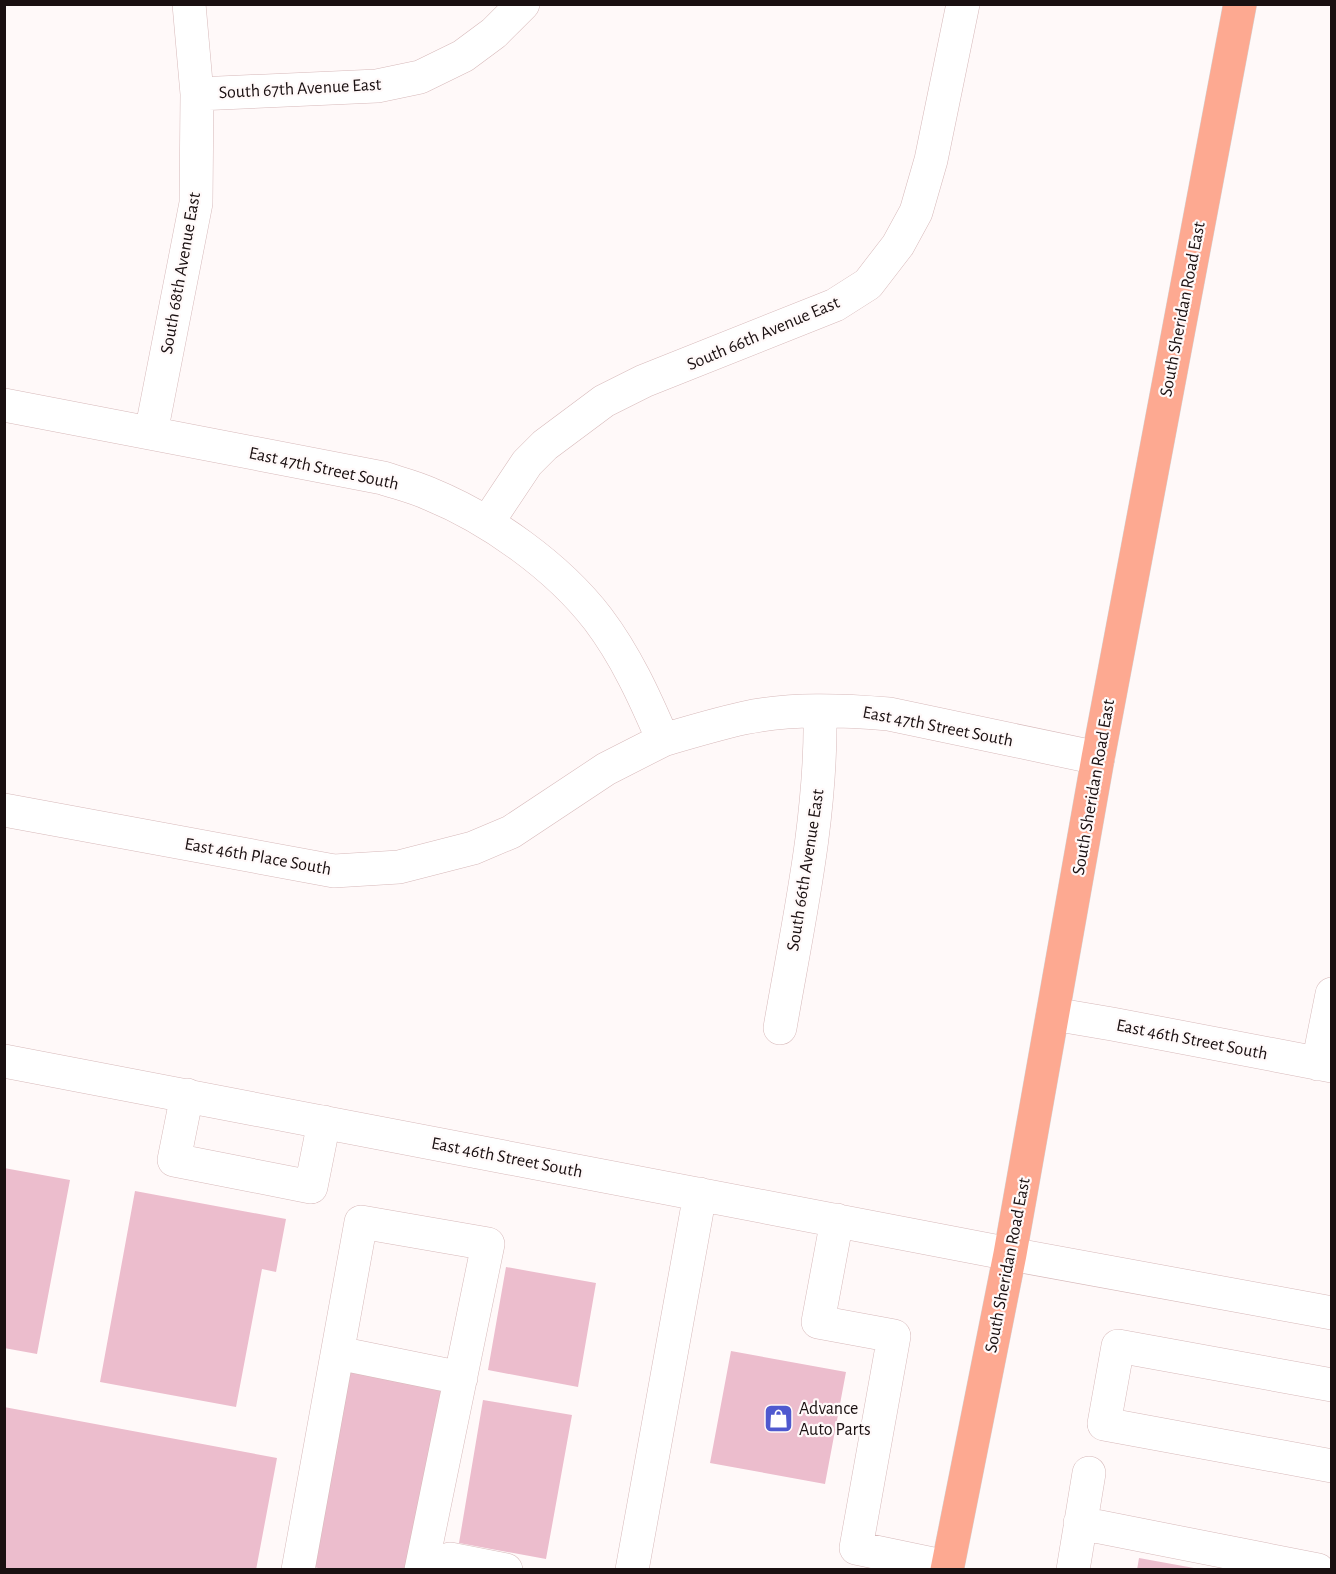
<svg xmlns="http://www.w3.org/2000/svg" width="1336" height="1574" font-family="'Alegreya Sans',sans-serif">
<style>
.building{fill:#ecbdcd}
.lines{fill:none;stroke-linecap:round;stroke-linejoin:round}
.minor-casing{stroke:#d7b9ba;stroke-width:34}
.major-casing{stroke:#d6d4d4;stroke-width:34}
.minor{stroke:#fff;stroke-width:33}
.major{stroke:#fda991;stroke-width:33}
.labels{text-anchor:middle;stroke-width:4.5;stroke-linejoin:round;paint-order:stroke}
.street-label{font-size:18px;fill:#1a1011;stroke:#fff9f9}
.poi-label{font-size:18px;fill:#1a1011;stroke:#fff9f9;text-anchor:start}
</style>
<rect width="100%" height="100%" fill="#fff9f9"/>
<path class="building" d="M 4,1168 L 70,1180 L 37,1354 L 4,1348 Z
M 135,1191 L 286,1219 L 276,1272 L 262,1269 L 236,1407 L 100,1382 Z
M 506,1267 L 596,1283 L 578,1387 L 488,1370 Z
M 731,1351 L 846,1372 L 825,1484 L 710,1463 Z
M 351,1370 L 444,1387 L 409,1570 L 326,1570 L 314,1567 Z
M 483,1400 L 572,1415 L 546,1559 L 459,1543 Z
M 4,1407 L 277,1458 L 256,1570 L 4,1570 Z
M 1139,1558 L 1194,1568 L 1194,1570 L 1137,1570 Z"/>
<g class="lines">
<defs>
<path id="minor" d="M 197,94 L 377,86 L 420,77 L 463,56 L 494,33 L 523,4
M 4,405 L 383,478 C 398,483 415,487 430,494 C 491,519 558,567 598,619 C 626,656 645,698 663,740 C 690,732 717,724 744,718 C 791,708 841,710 889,714 L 1098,758
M 151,433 L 196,203 L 197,94 L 189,4
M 487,523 L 527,463 L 545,445 L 604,401 L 644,381 L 835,305 L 868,284 L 898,245 L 916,212 L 931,160 L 963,4
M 4,810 L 334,871 L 399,867 L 473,848 L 511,832 L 606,769 L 663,740
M 1053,1014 L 1112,1024 L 1332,1066
M 780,1028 C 798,923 822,818 820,711
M 4,1061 L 1010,1254 L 1332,1313
M 1318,1064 L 1332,994
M 187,1095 L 174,1160 L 311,1187 L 324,1122
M 837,1220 L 818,1322 L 894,1336 L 856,1548 L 947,1567
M 338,1353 L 461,1378
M 1332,1385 L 1118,1346 L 1104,1424 L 1332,1466
M 1080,1523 L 1318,1570
M 450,1559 L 506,1570
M 298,1570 L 361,1222 L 488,1244 L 421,1570
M 632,1570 L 700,1194
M 1073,1570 L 1089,1473"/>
<path id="major" d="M 947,1570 L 1010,1254 L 1098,758 L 1240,4"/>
</defs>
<use href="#minor" class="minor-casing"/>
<use href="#major" class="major-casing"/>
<use href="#minor" class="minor"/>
<use href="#major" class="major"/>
</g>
<defs>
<symbol id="shop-square" viewBox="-11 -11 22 22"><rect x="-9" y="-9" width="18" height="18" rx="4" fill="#4f59cf" stroke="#fff9f9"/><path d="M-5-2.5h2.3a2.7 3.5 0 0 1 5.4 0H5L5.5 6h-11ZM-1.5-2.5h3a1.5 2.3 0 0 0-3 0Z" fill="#fff"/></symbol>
</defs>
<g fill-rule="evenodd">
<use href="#shop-square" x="762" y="1402" width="33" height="33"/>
</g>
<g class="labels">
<g class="street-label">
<text transform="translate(300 88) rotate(-3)" y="6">South 67th Avenue East</text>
<text transform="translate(180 273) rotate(-80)" y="6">South 68th Avenue East</text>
<text transform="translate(1182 309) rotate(-79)" y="6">South Sheridan Road East</text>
<text transform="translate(763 333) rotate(-23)" y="6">South 66th Avenue East</text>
<text transform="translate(324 468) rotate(12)" y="6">East 47th Street South</text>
<text transform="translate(938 726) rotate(11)" y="6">East 47th Street South</text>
<text transform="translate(1093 787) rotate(-80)" y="6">South Sheridan Road East</text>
<text transform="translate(258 856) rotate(10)" y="6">East 46th Place South</text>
<text transform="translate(805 870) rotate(-81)" y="6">South 66th Avenue East</text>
<text transform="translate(1192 1039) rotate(11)" y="6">East 46th Street South</text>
<text transform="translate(507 1157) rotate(11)" y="6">East 46th Street South</text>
<text transform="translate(1007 1265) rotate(-79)" y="6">South Sheridan Road East</text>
</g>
<g class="poi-label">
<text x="799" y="1414">Advance<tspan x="799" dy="21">Auto Parts</tspan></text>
</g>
</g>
<rect width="1336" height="1574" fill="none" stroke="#1a1011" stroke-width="12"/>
</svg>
